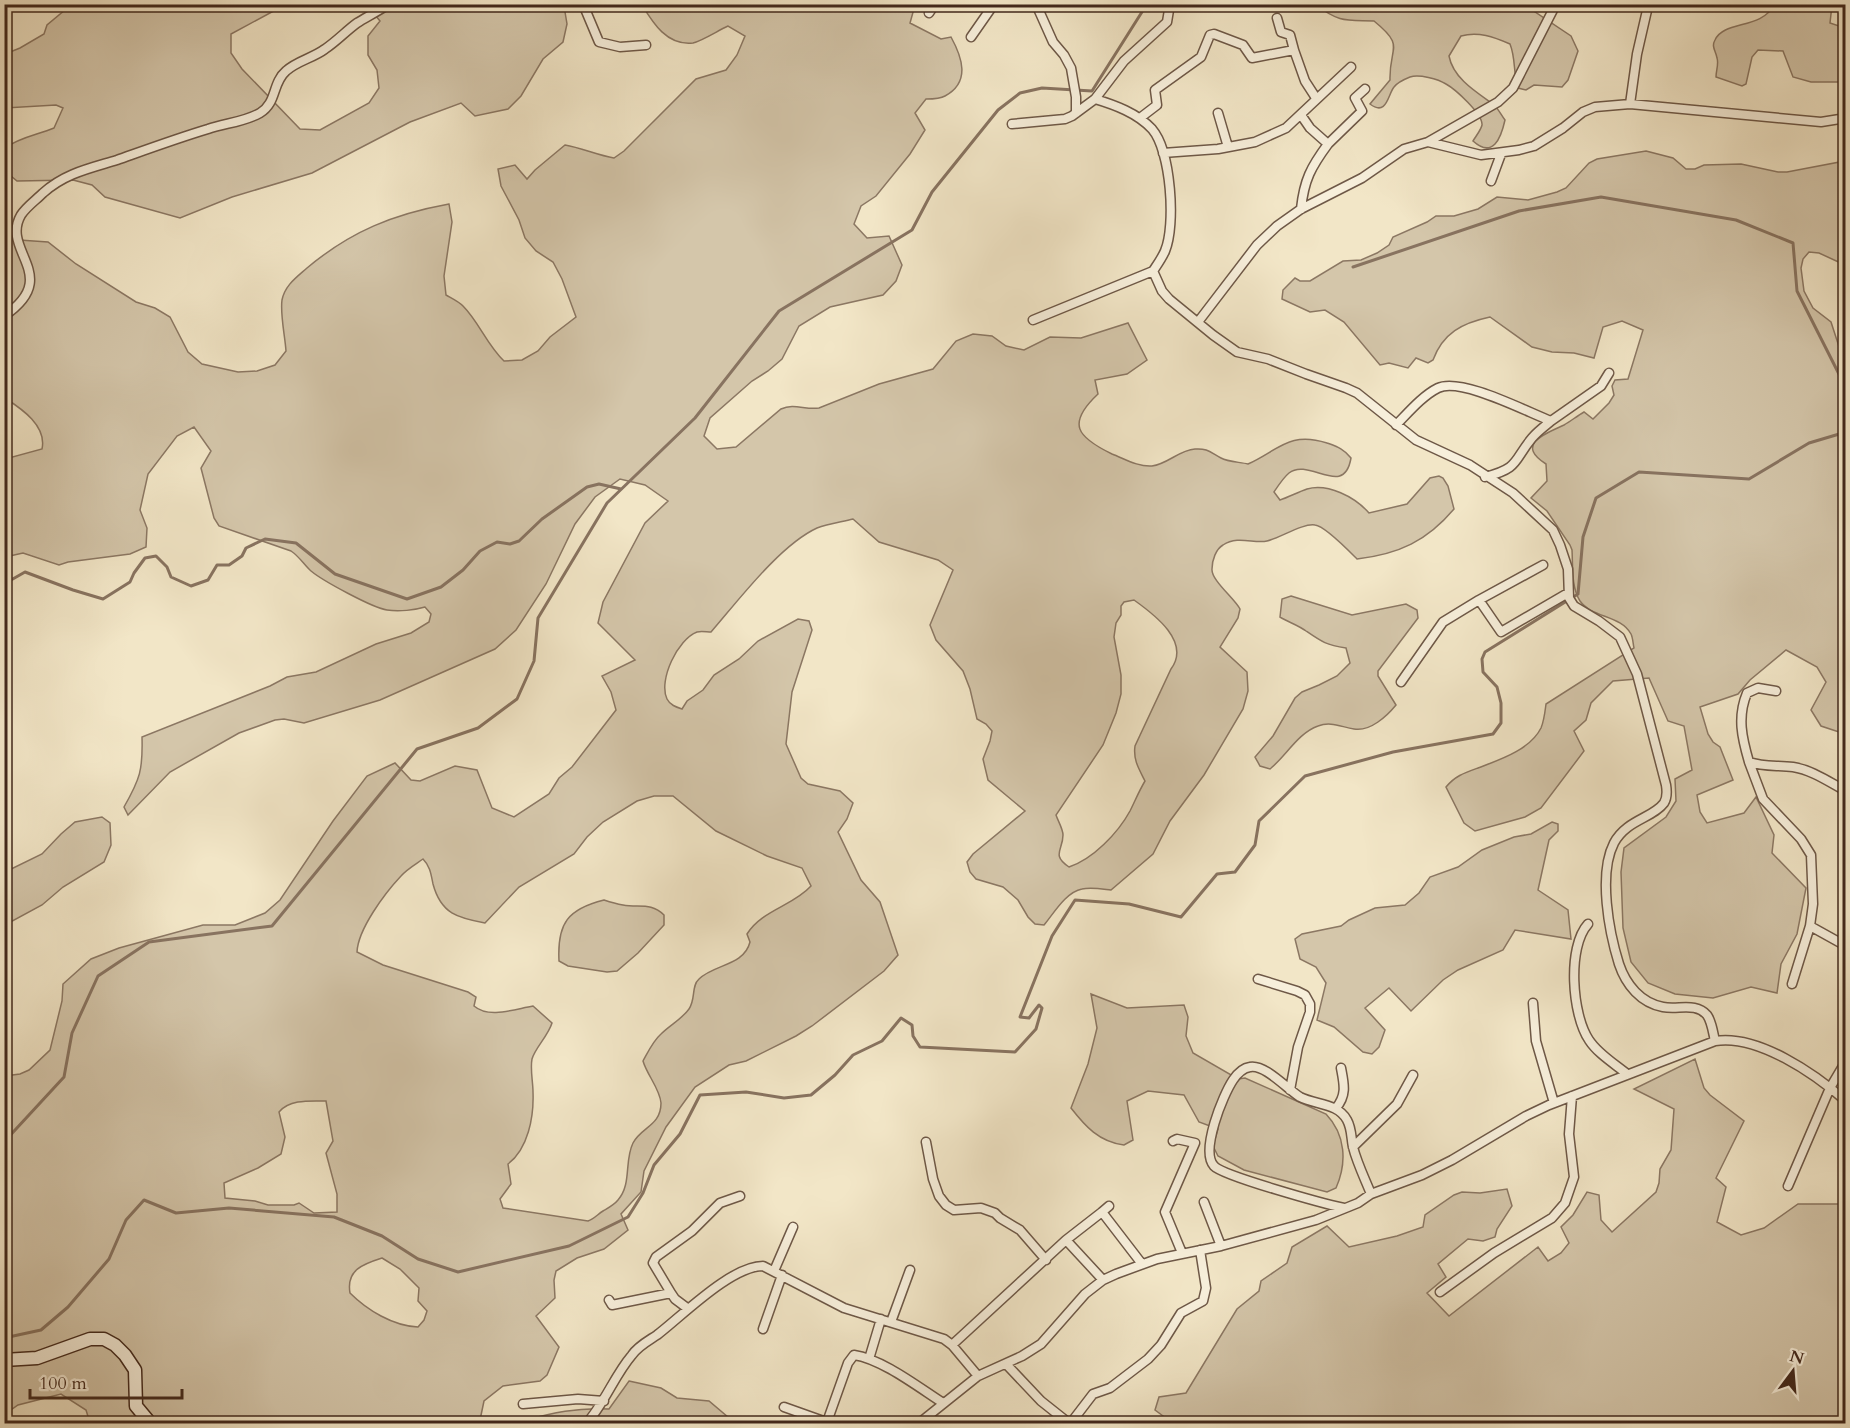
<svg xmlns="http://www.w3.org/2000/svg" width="1850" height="1428" font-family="Cardo,serif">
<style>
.green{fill:#d4c6aa;stroke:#8b7763;stroke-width:1.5;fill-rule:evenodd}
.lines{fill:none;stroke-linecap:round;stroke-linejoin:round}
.stream{stroke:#887360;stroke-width:3}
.street-casing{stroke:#6e5847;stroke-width:11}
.secondary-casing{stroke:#42281c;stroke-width:15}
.street{stroke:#f7efdb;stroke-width:8}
.secondary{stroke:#f7efdb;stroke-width:12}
</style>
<rect width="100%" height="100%" fill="#f2e6c7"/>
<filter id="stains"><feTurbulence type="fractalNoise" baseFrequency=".00333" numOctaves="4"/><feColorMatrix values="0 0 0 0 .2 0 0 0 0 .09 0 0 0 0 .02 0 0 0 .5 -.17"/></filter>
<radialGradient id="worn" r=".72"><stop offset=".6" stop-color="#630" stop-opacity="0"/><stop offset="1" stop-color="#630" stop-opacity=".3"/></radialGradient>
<path class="green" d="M 562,4 L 564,6 L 567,24 L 563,42 L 543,59 L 521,96 L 508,109 L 475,116 L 461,103 L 410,122 L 312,173 L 232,197 L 180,218 L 105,197 L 92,185 L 73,180 L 17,181 L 5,171 L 5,148 C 20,137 37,135 54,128 L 63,108 L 56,105 L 5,108 L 5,54 L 20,48 L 44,34 L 47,25 L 71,5 L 295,5 L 281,7 L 231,34 L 231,53 L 242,69 L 300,129 L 320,130 L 369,103 L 379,88 L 377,70 L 368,55 L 368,36 L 380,21 L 367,5 Z
M 642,5 L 915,5 L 910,23 L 941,39 L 951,37 C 962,57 971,82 945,96 C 940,99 931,99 926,99 L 915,113 L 925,130 L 910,154 L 876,196 L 861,206 L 854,224 L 867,238 L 889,236 L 902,265 L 896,281 L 883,295 L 830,307 L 799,326 L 782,359 L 768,371 L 752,381 L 710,418 L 704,436 L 717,449 L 736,447 L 781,409 C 794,403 805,410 819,408 L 879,384 L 933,369 L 956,341 L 973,334 L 992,336 L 1006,346 L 1024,350 L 1050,337 L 1081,338 L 1128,323 L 1147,360 L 1127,374 L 1095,380 L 1098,394 C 1066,424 1077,437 1112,454 C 1125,459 1138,467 1152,466 C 1168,464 1179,450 1195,449 C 1208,448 1211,453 1221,458 C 1228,462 1240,462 1248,464 C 1279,450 1289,431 1327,443 C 1338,447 1344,449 1351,458 C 1344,499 1309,457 1289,473 C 1283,478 1278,486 1274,492 L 1280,500 C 1289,497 1298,492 1307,489 C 1328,483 1355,497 1369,513 L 1407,504 L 1430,478 L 1439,476 L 1443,478 L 1448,486 L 1454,509 C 1427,541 1399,554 1357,559 C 1349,551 1325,526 1315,525 C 1303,523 1280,538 1267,541 C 1254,544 1238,535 1223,545 C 1216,549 1212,560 1212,569 C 1211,580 1234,598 1240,609 L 1238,618 L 1220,647 L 1247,672 L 1248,691 L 1243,709 L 1204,775 L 1170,821 L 1153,854 L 1111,890 C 1102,889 1091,887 1082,889 C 1066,892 1054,913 1044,925 L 1035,924 L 1028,917 L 1018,900 L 1003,887 L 976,879 L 970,872 L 967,862 L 973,854 L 1025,811 L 988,780 L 983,759 L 990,741 L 992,731 L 986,724 L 977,719 L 970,689 L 963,671 L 936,640 L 930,625 L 953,570 L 938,560 L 879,542 L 853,519 C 841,522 828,524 817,528 C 780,545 738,601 711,632 C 707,632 701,631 697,632 C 678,639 658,680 667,699 C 670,705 676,707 682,709 L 687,701 L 703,690 L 714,675 L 739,659 L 758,641 L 798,619 L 809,621 L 812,630 L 792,692 L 786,744 L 801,778 L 808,784 L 840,791 L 853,803 L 847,819 L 838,832 L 861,880 L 880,902 L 898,955 L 884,971 L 812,1026 L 796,1036 L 746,1061 L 729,1065 L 695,1087 L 666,1127 L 644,1171 L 641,1192 L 621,1214 L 628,1230 L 604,1249 L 577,1258 L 556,1271 L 554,1280 L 555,1298 L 536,1316 L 559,1347 L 547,1375 L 540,1381 L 503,1386 L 484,1401 L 480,1420 L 461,1423 L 90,1423 L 86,1410 L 61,1394 L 18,1405 L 5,1414 L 5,1076 L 20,1074 L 29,1070 L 50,1050 L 62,1001 L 63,984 L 91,959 L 119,948 L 203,925 L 235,925 L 265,913 L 280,900 L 333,821 L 367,776 L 395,763 L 411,780 L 420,781 L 455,766 L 477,770 L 492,808 L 514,817 L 549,794 L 559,778 L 572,767 L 616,710 L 611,692 L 602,676 L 635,660 L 598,623 L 603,602 L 645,523 L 668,501 L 645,485 L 620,479 L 595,497 L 575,524 L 546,584 L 516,630 L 495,649 L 380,700 L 304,723 L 284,719 L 275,720 L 239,733 L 170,772 L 128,815 L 124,807 C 140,779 143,770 142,737 L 270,686 L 287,677 L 316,672 L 376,644 L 411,633 L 429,622 L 431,614 L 425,607 C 415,610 399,612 387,610 C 373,608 323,581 311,571 C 304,565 300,557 291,551 L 219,526 L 214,518 L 201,468 L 211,451 L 194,427 L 177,436 L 148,474 L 140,510 L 147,528 L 146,547 L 130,554 L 68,562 L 59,565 L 23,553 L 5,557 L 5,459 L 42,449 C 47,426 22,409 5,398 L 5,239 L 48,242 L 76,264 L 136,302 L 155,308 L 170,317 L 188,352 L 202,364 L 238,372 L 257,371 L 275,365 L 286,351 C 285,336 280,314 282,300 C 285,285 297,277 307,268 C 351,231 394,214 449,204 L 452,222 L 444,276 L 446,295 C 451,298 458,301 463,306 C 479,322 487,345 504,361 L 522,360 L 538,351 L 550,337 L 576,317 L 562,279 L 553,262 L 536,251 L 525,238 L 519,220 L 501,186 L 498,169 L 515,165 L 527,179 L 535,170 L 565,145 C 582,148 597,155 614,158 L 624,151 L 696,79 L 726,70 L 737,55 L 745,36 L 728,26 C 719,30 702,41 693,43 C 667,46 653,23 642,5 ZM 1134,600 C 1155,615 1191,642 1171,669 L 1135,746 C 1133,760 1139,769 1145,781 C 1139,791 1135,801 1130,811 C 1118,833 1093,859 1069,867 C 1051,855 1063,850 1063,835 C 1063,829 1058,821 1056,815 L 1103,745 L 1116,713 L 1121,694 L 1121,675 L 1114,637 L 1116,623 L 1121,615 L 1121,606 L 1124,602 ZM 654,796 L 673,796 L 716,831 L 767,856 L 802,868 L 811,886 C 793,906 762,910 747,934 L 750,942 C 744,966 714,964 699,979 C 691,986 696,999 689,1009 C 682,1019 670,1025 661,1034 C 653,1041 648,1052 643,1061 C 647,1075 660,1089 661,1103 C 661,1126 641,1127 633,1143 C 624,1161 632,1184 618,1200 C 614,1205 608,1208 603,1211 C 598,1214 594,1219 588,1221 L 503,1208 L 500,1199 L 511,1184 L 508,1164 C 528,1149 534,1117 533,1092 C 533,1082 530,1069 532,1059 C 535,1048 548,1036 552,1023 L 533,1006 C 515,1009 489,1019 474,1006 L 476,997 L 468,992 L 383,965 L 357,952 C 358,929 385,893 401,876 C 407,869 416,864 423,859 C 430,866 431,874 433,884 C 441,914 458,918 485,923 L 519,887 L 574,854 L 587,837 L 603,822 L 637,801 ZM 326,1101 L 333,1141 L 326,1153 L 337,1194 L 337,1212 L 314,1213 L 299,1203 L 294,1205 L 268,1205 L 255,1201 L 225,1198 L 224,1183 L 258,1168 L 281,1154 L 285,1137 L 279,1112 C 290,1099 310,1101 326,1101 ZM 382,1258 L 400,1269 L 419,1288 L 418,1301 L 427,1311 L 424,1320 L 418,1327 C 393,1326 367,1310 350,1293 C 346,1270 363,1264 382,1258 Z
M 1316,5 L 1520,5 L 1529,8 L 1571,36 L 1578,51 L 1568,80 L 1562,87 L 1534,85 L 1526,90 L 1518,88 C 1513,73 1516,59 1510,44 C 1494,37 1478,31 1461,36 L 1449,56 C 1453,78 1476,92 1493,104 C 1498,108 1501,115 1505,120 C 1501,138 1493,159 1473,141 C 1476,136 1481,130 1482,125 C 1483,114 1455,89 1446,84 C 1438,79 1419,74 1410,77 C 1405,79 1397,83 1394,87 C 1388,94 1387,117 1370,104 L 1390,80 C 1389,46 1406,47 1374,21 C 1346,20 1340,23 1316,5 Z
M 1774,5 L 1832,5 L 1830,23 L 1845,28 L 1845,82 L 1811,82 L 1793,77 L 1783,51 L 1758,50 L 1752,57 L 1746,84 L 1742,86 L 1716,77 C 1716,71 1719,63 1717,58 C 1716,51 1711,47 1715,40 C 1724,20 1761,30 1774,5 Z
M 1646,151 L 1673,158 L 1686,169 L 1695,169 L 1704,165 L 1741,164 L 1778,172 L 1787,172 L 1845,161 L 1845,265 L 1819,253 L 1809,252 L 1803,259 L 1801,268 L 1804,291 L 1813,308 L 1831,322 L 1845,365 L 1845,734 L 1821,726 L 1811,710 L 1826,682 L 1817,667 L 1786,650 L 1750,680 L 1738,694 L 1700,707 L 1708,734 L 1713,742 L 1720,747 L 1733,780 L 1697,795 L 1700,812 L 1707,823 L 1744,813 L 1756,797 L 1774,835 L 1772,853 L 1806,888 L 1797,934 L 1781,964 L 1777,993 L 1751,987 L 1713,998 L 1675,994 L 1648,983 L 1631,962 L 1623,928 L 1621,872 L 1624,848 L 1666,817 L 1676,801 L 1675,779 L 1692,770 L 1684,726 L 1668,721 L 1649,678 L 1613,681 L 1591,703 L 1586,720 L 1574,731 L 1584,751 L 1541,808 L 1525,817 L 1475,831 L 1464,823 L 1446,787 C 1455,776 1464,773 1478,768 C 1499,760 1530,750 1541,728 C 1544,721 1545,712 1546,704 L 1634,648 C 1633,644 1633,638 1631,634 C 1621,615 1592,618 1580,601 C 1571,587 1573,566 1572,550 L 1570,545 L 1547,511 L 1531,498 L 1547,481 L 1546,464 C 1514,444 1547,433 1564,425 C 1571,421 1577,416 1584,412 L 1593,419 L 1609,403 L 1614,395 L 1612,386 L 1615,380 L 1628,379 L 1643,330 L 1622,321 L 1603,327 L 1594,358 L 1574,353 L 1552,352 L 1532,347 L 1490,317 C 1462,323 1443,333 1433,360 L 1428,363 L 1416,358 L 1408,368 L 1389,363 L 1380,365 L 1344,322 L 1325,310 L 1310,312 L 1282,299 L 1283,290 L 1295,278 L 1300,281 L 1310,281 L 1343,261 L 1361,260 L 1377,253 L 1389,245 L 1393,237 L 1427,222 L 1436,216 L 1454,216 L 1478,209 L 1497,197 L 1528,200 L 1557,192 L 1566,188 L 1589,163 L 1597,159 Z
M 1291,596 L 1352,615 L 1406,604 L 1417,610 L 1418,618 L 1378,671 L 1378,676 L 1396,705 C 1387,716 1370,732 1354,729 C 1341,727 1331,721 1318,726 C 1298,733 1286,756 1270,769 L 1260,766 L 1255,757 L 1273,736 L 1295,698 L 1302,692 L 1319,685 L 1337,676 L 1350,663 L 1346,648 C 1326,645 1322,642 1306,631 C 1298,625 1288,622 1280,617 L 1282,599 Z
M 102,817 L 110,823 L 111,845 L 104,862 L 63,887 L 42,905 L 5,925 L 5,872 L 42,854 L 61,834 L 75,822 Z
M 1552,822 L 1558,824 L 1558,831 L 1549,840 L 1538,890 L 1568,910 L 1571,939 L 1515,930 L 1503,950 L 1458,970 L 1443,980 L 1411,1011 L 1389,988 L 1365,1008 L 1385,1030 L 1379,1047 L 1372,1054 L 1363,1052 L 1334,1027 L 1317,1020 L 1326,983 L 1316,967 L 1300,959 L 1295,939 L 1302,934 L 1341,926 L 1349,920 L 1375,908 L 1405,905 L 1419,893 L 1430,877 L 1458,867 L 1482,850 L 1514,837 L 1531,834 Z
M 604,900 C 610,902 617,904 623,905 C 639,908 651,902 664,915 L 664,925 L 638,953 L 617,971 L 607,972 L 568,966 L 559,961 C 557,923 568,909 604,900 Z
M 1091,994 L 1127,1008 L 1184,1005 L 1188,1017 L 1186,1036 L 1193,1053 L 1238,1079 L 1245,1078 L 1326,1114 C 1346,1135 1347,1163 1336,1188 L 1327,1192 L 1244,1170 L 1218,1156 L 1213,1146 L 1218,1129 L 1199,1122 L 1184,1095 L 1148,1091 L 1127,1101 L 1133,1140 L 1124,1145 C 1099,1142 1085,1126 1071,1108 L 1088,1064 L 1097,1028 Z
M 1695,1059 L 1704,1088 L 1710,1095 L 1744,1121 L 1716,1178 L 1726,1187 L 1717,1222 L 1741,1235 L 1764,1228 L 1798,1204 L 1845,1204 L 1845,1423 L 1174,1424 L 1155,1410 L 1159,1397 L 1186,1393 L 1237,1309 L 1259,1291 L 1261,1281 L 1287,1263 L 1292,1247 L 1327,1226 L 1349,1247 L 1397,1236 L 1423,1227 L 1425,1215 L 1454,1195 L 1462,1192 L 1480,1193 L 1507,1189 L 1512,1206 L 1497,1229 L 1495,1237 L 1483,1241 L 1468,1239 L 1438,1264 L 1446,1277 L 1427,1293 L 1449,1316 L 1538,1247 L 1548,1261 L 1561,1253 L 1569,1243 L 1561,1227 L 1573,1215 L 1587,1192 L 1599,1195 L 1601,1220 L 1612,1232 L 1656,1192 L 1659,1183 L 1660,1169 L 1671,1150 L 1674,1109 L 1634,1089 Z
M 629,1381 L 661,1388 L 677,1398 L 709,1401 L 735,1423 L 521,1424 L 522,1421 C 552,1413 578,1407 609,1409 Z"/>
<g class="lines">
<path class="stream" d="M 1353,267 L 1519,211 L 1601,197 L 1736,220 L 1793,243 L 1797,291 L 1846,388
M 4,584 L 25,572 L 73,590 L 103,599 L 130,582 L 134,573 L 145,558 L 156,556 L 167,567 L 171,577 L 191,586 L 208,580 L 217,565 L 229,565 L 242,556 L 246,548 L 265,539 L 296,543 L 335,574 L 407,599 L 441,587 L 463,570 L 480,551 L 497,542 L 510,544 L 519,541 L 542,519 L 587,487 L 599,484 L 621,489
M 4,1142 L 64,1077 L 72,1033 L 98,976 L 149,942 L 272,926 L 417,749 L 478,728 L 517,699 L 534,661 L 538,618 L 607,503 L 695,418 L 779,311 L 912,230 L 932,192 L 998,110 L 1020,93 L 1042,88 L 1092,91 L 1147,4
M 4,1338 L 41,1330 L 68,1307 L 109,1259 L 126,1220 L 144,1200 L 176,1213 L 229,1208 L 334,1217 L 382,1236 L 418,1259 L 458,1272 L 569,1246 L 628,1217 L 643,1193 L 654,1165 L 680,1134 L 700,1095 L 746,1092 L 784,1098 L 811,1095 L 835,1075 L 853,1055 L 882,1041 L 901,1018 L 912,1025 L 913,1036 L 920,1047 L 1015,1052 L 1036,1029 L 1042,1008 L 1039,1005 L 1029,1018 L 1020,1017 L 1052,936 L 1075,900 L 1129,904 L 1181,917 L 1217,874 L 1235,872 L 1255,845 L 1259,821 L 1305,776 L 1393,752 L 1493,734 L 1501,723 L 1501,703 L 1497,687 L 1483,672 L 1482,659 L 1485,652 L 1578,594 L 1583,537 L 1596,498 L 1639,472 L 1749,479 L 1809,443 L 1846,432"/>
<defs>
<path id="street" d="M 583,4 L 599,42 L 620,47 L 646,45
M 1036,4 L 1053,42 L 1064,55 L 1071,68 L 1076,97 L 1076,113
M 929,13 L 935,4
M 1277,18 L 1281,32 L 1290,35 L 1294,50
M 971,37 L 994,4
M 1095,99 L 1124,61 L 1167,22 L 1170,4
M 1630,104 L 1637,54 L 1648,6 L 1651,4
M 1218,113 L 1228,147
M 1301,115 L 1310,128 L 1328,144 C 1311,167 1304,180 1301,209
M 1140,118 L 1157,105 L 1155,90 L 1201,57 L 1210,35 L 1214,34 L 1243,45 L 1252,58 L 1294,50 L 1305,81 L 1316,98
M 1012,124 L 1065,119 L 1072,116 L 1095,99 C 1115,105 1137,113 1152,129 C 1171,151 1176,225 1165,251 C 1162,258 1157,265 1153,271 L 1162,291 L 1169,299 L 1213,335 L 1237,352 L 1268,359 L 1306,374 L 1346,388 L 1357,393 L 1416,440 L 1470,465 L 1513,493 L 1553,530 L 1560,545 L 1568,569 L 1569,598 L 1574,606 L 1599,621 L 1620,637 L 1637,674 L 1666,785 C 1667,791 1667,798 1664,803 C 1653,818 1626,820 1614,843 C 1598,874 1609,932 1619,964 C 1626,985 1641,1003 1663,1007 C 1678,1010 1696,1002 1707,1015 C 1712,1022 1713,1033 1715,1041
M 1428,142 L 1498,102 L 1513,88 L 1556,4
M 1328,144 L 1362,111 L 1355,98 L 1365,89
M 1163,153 L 1218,149 L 1255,142 L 1286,128 L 1351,67
M 1491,181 L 1501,154
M 4,316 C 63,276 0,251 21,215 C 26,207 36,200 43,193 C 65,173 91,168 117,160 C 148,149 178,138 208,129 C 226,123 244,122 260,113 C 277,103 272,83 286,71 C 297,61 313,58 325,49 C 337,41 346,31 357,23 C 367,17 378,11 389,4
M 1033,320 L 1153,271
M 1198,322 L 1257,245 L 1277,226 L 1301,209 L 1362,178 L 1404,149 L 1428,142 L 1481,155 L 1519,150 L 1534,146 L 1563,128 L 1583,112 L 1595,107 L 1630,104 L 1821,122 L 1846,118
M 1396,425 C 1408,413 1422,396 1438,388 C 1461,377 1527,412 1551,421 L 1601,386 L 1609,373
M 1485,477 C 1520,468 1513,461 1532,438 C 1538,431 1545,426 1551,421
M 1479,600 L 1501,632 L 1568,593
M 1401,682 L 1443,622 L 1479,600 L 1543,565
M 1776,691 L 1758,688 L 1747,693 C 1737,717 1742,738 1749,762 C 1764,767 1777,765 1793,767 C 1812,770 1829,782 1846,791
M 1749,762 L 1763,799 L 1801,839 L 1811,855 L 1813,904 L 1810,926 L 1846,946
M 1588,924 C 1567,947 1572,1015 1589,1040 C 1598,1054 1615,1064 1627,1074
M 1258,979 L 1297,991 L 1305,995 L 1310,1004 L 1310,1012 L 1298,1047 L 1290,1090
M 1792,984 L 1810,926
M 1533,1003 L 1536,1041 L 1554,1103
M 1336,1108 C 1347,1095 1344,1084 1341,1068
M 1173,1141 L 1177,1139 L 1195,1143 L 1165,1212 L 1182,1253
M 926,1142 L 933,1179 L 939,1196 L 946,1205 L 954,1210 L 981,1208 L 995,1213 L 1000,1218 L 1020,1230 L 1046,1260
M 1353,1147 L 1397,1104 L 1413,1075
M 1788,1186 L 1830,1088 L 1846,1061
M 1204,1202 L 1221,1246
M 1344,1208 C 1325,1204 1223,1176 1214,1166 C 1200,1151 1223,1095 1233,1080 C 1237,1074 1243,1068 1250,1067 C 1265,1064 1287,1089 1300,1097 C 1316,1105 1338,1103 1347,1120 C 1352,1129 1351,1138 1353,1147 C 1357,1163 1365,1179 1371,1194
M 1102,1212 L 1109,1206
M 1066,1240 L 1102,1212 L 1142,1264
M 774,1271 L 793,1227
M 1440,1292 L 1494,1253 L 1552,1218 L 1565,1203 L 1574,1177 L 1569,1134 L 1572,1096
M 671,1293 L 653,1263 L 656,1257 L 692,1231 L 720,1203 L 740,1196
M 609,1300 L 612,1305 L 671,1293 L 675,1299 L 687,1308
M 891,1322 L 910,1270
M 763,1329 L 782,1275
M 952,1345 L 1066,1240 L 1103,1280
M 869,1359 L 881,1319
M 1006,1364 L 1041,1401 L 1070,1424
M 523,1404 L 578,1399 L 604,1401
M 784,1407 L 829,1423
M 827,1422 L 848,1363 L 854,1355 C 882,1359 918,1387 943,1403
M 586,1424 C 605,1403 614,1376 632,1355 C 638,1346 648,1341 657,1335 C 682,1316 731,1266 763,1266 L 844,1308 L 944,1339 L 952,1345 L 978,1376 L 1022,1356 L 1041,1344 L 1085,1294 L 1103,1280 L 1116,1274 L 1157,1259 L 1221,1246 L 1316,1220 L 1358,1203 L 1371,1194 L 1422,1175 L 1452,1160 L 1526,1116 L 1549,1105 L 1715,1041 C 1758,1034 1815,1074 1846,1101
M 918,1424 L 978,1376
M 1070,1424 L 1093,1394 L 1110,1388 L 1148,1359 L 1161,1345 L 1181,1313 L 1203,1301 L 1206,1288 L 1200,1250"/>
<path id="secondary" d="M 4,1360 L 37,1358 L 90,1339 L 104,1339 L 115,1345 L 125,1355 L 135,1370 L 136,1406 L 151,1424"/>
</defs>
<use href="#street" class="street-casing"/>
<use href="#secondary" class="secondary-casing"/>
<use href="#street" class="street"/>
<use href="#secondary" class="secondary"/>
</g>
<rect width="1850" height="1428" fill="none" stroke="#f2e6c7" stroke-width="24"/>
<rect x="6" y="6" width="1838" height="1416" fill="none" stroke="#42281c" stroke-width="3"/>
<rect x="12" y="12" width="1826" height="1404" fill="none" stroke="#42281c" stroke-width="1.5"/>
<g transform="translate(1793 1371) rotate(16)" stroke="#f7efdb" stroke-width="4.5" paint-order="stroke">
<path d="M0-4.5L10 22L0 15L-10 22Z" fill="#42281c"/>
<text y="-9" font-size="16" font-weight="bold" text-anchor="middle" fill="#42281c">N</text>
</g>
<path d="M30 1389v9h152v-9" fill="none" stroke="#42281c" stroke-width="3"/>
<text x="39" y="1389" font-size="18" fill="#42281c" stroke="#f7efdb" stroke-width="4.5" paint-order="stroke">100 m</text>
<rect width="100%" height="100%" filter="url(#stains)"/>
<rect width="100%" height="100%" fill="url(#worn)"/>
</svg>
